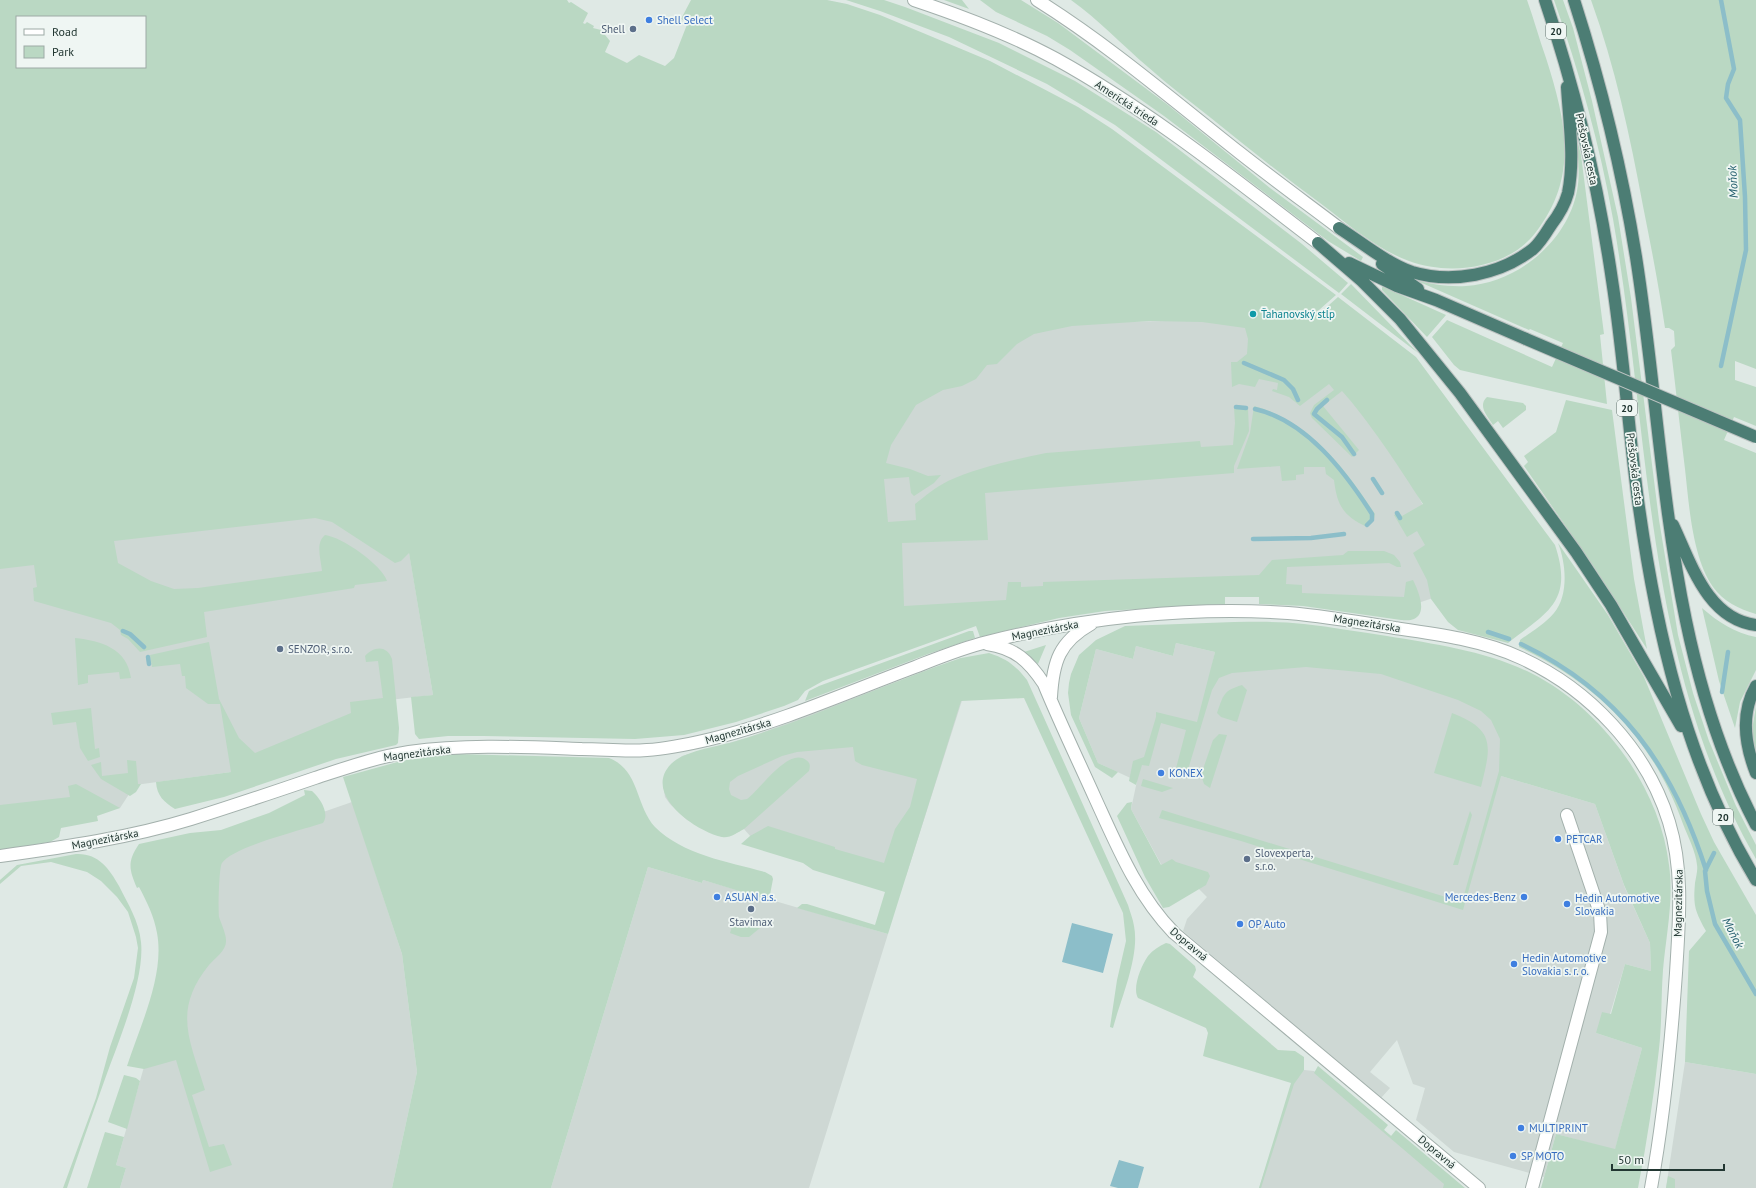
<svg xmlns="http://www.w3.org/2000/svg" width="1756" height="1188" font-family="'PT Sans',sans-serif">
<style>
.built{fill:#ced8d4}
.green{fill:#bad8c3;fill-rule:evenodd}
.water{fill:#8cbec9}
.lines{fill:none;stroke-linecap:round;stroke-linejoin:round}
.stream{stroke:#8cbec9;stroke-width:4.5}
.minor-casing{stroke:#a3b0ac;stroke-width:14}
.tertiary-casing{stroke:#a3b0ac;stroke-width:14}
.trunk-casing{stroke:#bdc3c2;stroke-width:14}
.minor{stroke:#fff;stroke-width:12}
.tertiary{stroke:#fff;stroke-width:12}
.trunk{stroke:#4c7d74;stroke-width:12}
.trunk-bridge-casing{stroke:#bdc3c2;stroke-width:14;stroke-linecap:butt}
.trunk-bridge{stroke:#4c7d74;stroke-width:12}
.shop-dot{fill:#3f7fe0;stroke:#eff6f3;stroke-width:1.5}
.service-dot{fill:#5c6f8a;stroke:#eff6f3;stroke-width:1.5}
.culture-dot{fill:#0f9aa8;stroke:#eff6f3;stroke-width:1.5}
.labels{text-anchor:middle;stroke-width:3.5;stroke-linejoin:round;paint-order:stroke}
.shield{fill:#eff6f3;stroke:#60706c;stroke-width:1}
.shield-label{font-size:10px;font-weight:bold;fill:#223732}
.shop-label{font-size:11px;fill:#366cbe;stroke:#eff6f3;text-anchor:start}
.service-label{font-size:11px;fill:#4e5e75;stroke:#eff6f3;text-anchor:start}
.street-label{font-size:11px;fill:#223732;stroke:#eff6f3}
.culture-label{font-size:11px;fill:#0d838f;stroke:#eff6f3;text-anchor:start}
.water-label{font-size:12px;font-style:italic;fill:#235e6d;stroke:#eff6f3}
</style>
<rect width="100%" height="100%" fill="#dfe9e5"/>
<path class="built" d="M 1323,318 L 1457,569 L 1433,598 L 1418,603 L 1306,597 L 1208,596 L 884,634 L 864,458 L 911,376 L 1006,324 Z
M 390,439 L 433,695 L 354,704 L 355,720 L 231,772 L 135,785 L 120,808 L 0,821 L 0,455 Z
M 1176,643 L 1215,652 L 1211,670 L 1326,662 L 1391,672 L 1518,717 L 1501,776 L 1595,804 L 1625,888 L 1650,943 L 1651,971 L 1625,964 L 1610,1014 L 1596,1033 L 1642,1048 L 1615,1150 L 1556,1134 L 1544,1177 L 1454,1152 L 1416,1120 L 1425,1088 L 1413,1084 L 1397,1040 L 1370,1072 L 1390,1088 L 1381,1098 L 1183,931 L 1187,919 L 1207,897 L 1198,888 L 1180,899 L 1131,809 L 1137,781 L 1098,763 L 1079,718 L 1096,649 L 1133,659 L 1136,646 L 1173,656 Z
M 961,658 L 973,666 L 906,876 L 751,837 L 744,829 L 732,835 L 722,837 L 687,820 L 670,804 L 665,797 L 663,783 L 666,771 L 682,756 L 747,738 Z
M 352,802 L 402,954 L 417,1072 L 392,1188 L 120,1188 L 126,1168 L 116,1165 L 205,853 Z
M 648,867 L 702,883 L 703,880 L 888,934 L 809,1188 L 551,1188 Z
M 1685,1062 L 1756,1074 L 1756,1188 L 1666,1188 Z
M 1304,1070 L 1314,1071 L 1453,1188 L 1259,1188 L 1296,1075 Z"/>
<path class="green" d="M 0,0 L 567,0 L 569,3 L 571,2 L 588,13 L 583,23 L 585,24 L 587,22 L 594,26 L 593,28 L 601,30 L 610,41 L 605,52 L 627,63 L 639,55 L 665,66 L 674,58 L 688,22 L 681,19 L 691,0 L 827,0 L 847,4 L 880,15 L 990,61 L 1078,107 L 1112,129 L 1336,295 L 1319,310 L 1320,313 L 1338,297 L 1416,357 L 1555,545 C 1574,602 1547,612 1508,643 L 1458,630 L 1448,622 L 1431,599 L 1427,580 L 1413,553 L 1425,545 L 1417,531 L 1407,537 L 1394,515 L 1399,512 L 1402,516 L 1423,504 C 1397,464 1369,421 1342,391 L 1323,406 L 1359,450 L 1352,457 L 1312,418 L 1310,413 L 1314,405 L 1334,390 L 1329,384 L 1300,406 L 1289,397 L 1272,391 L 1273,389 L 1277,390 L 1278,383 L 1259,379 L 1255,387 L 1239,384 L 1232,387 L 1231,362 L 1237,362 L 1247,354 L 1248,339 L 1245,328 L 1202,322 L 1150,321 L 1072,326 L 1034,334 L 1017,344 L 997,364 L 987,365 L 976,379 L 962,386 L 943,390 L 916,405 L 891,445 L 886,463 L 910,469 L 928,476 L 941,475 L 934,483 L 914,496 L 911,493 L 909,477 L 884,479 L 888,522 L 916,520 L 915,504 C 925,496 936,487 948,481 C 975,468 1016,459 1046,453 L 1200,441 L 1201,447 L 1233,445 L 1235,423 L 1234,408 L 1248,409 L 1249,431 L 1234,466 L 1234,473 L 985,493 L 988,540 L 902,543 L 904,606 L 1006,600 L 1008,582 L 1021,582 L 1021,587 L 1043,586 L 1043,582 L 1259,575 L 1272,560 L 1343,555 L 1348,551 L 1384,551 L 1394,555 L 1400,562 L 1401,567 L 1397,567 L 1389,563 L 1287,567 L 1286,584 L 1302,585 L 1302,593 L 1404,597 L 1406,582 L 1413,580 C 1418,590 1428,613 1414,619 C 1410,621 1404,620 1401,620 L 1303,606 L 1259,604 L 1259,597 L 1225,597 L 1225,604 L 1105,611 L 1059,618 L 980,637 L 976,626 L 823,681 L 805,691 L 798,700 L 784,706 L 736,722 L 684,735 L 635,739 L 484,736 L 448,736 L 419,739 L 415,734 L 411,697 L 433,695 L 409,553 L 401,561 L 395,563 L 332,522 L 315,518 L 114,541 L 118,563 L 151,581 L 174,589 L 198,588 L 322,571 C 321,559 315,543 325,535 C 342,537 382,565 387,581 L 355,585 L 354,588 L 204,612 L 207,637 L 140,652 L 128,639 L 121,635 L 120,630 L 111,623 L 34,601 L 33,588 L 37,587 L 34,565 L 0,569 ZM 17,17 L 145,17 L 145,67 L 17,67 Z
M 846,0 L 884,0 L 905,7 L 999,43 L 1075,81 L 1156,132 L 1302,244 L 1348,283 L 1339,293 L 1115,125 L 1080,104 L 1047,84 L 949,37 L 880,11 Z
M 944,0 L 962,0 L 969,9 Z
M 980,0 L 1021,0 L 1058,23 L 1168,105 L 1270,188 L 1363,257 L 1361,261 L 1328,241 L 1164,116 L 1070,50 L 1047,36 L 996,12 Z
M 1071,0 L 1527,0 C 1534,19 1539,39 1546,58 C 1566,121 1579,176 1536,232 C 1508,269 1450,276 1409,261 C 1376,249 1348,224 1320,203 C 1283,176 1247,147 1211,118 C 1190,101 1168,85 1148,67 C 1122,45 1099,20 1071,0 Z
M 1554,0 L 1563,0 L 1573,28 L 1592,101 L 1618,217 L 1631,298 L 1659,520 L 1678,635 L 1693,693 L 1709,741 L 1736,806 L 1756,845 L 1756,859 C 1643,662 1651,436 1613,219 C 1600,145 1579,71 1554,0 Z
M 1591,0 L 1756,0 L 1756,369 L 1735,361 L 1735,380 L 1756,387 L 1756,426 L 1734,417 L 1724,440 L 1756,453 L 1756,614 C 1739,609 1723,601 1713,587 C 1692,557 1689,504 1685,469 C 1680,429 1676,390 1671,350 L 1675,346 L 1674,331 L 1669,328 L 1665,328 C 1659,287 1651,246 1643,206 C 1630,136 1615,66 1591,0 Z
M 1574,127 L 1581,155 L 1604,334 L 1600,335 L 1607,404 L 1460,370 L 1454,365 L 1432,337 L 1447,320 L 1552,367 L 1563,343 L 1530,329 L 1529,330 L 1415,280 C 1431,284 1448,287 1466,286 C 1517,283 1567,242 1577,191 C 1581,170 1577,149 1574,127 Z
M 1351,284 L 1418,353 L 1341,294 Z
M 1382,287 L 1384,287 L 1446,315 L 1427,337 L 1382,290 Z
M 1487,397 L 1523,403 L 1526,406 L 1526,410 L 1503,428 L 1498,421 L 1493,425 C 1488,417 1477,406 1487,397 Z
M 1566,400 L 1612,410 L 1634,579 L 1647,649 L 1594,567 L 1524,466 L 1528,462 L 1524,456 L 1556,432 Z
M 1254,406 C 1309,421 1345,468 1375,514 L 1374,519 L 1367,527 C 1343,516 1337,505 1334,480 L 1326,474 L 1325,467 L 1304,467 L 1304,474 L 1296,475 L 1296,480 L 1282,481 L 1280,466 L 1237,469 L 1250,433 Z
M 1558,543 L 1608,615 L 1644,677 L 1701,814 L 1714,842 L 1756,915 L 1756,1074 L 1685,1062 L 1689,951 L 1706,931 C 1695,911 1693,906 1695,883 C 1696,877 1698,870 1697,865 C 1696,852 1688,837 1683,824 C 1653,740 1600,685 1519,647 L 1520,640 C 1531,632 1545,624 1554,613 C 1569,595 1566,563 1558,543 Z
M 1702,608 C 1718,622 1735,633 1756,637 L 1756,670 L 1740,702 L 1735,728 L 1719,681 Z
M 1234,622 C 1257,622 1281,621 1304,624 C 1332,627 1359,632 1387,636 C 1435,644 1486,651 1531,673 C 1601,708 1660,787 1669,865 C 1674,900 1666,935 1663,970 C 1661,996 1662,1023 1659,1049 C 1654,1095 1647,1142 1638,1188 L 1541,1188 L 1556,1134 L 1615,1149 L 1642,1048 L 1596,1033 L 1602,1012 L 1611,1014 L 1625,964 L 1651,971 L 1650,943 L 1624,885 L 1595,804 L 1501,776 L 1463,910 L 1241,841 L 1159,818 L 1162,810 L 1462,902 L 1499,771 L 1500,739 L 1491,720 L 1481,711 L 1458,700 L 1381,674 L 1306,667 L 1232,673 L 1219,678 L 1212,690 L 1187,773 L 1181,777 L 1174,776 L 1186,730 L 1161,723 L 1149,766 L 1142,765 L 1136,785 L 1129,781 L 1133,761 L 1144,757 L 1156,717 L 1156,712 L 1197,722 L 1215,652 L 1176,643 L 1173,656 L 1136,646 L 1133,659 L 1096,649 L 1079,718 L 1098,763 L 1118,772 L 1112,778 L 1095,767 L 1071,715 L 1068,693 L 1069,683 L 1071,674 L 1079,655 L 1096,640 L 1125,626 Z
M 969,631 L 973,631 L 975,638 L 928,654 L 805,701 L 809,691 L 819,686 Z
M 75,638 C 101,641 127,648 131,678 L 120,679 L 119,672 L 88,675 L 88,683 L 78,685 Z
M 209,642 L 219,699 L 239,738 L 255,753 L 351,713 L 350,702 L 383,698 L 378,661 L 366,662 L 365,656 C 374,646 387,645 392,659 L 399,728 L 398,743 L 396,745 L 336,759 L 224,797 L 175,809 C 164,802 157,796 156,782 L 231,772 L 220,704 L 208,704 L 186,688 L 185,676 L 182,676 L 180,664 L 152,667 L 150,655 Z
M 1046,645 L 1038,664 L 1024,652 Z
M 989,653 C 1007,659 1015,665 1027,680 L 1128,905 C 1130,912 1133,919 1134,926 C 1140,956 1121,998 1113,1028 L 1110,1027 L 1117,980 L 1126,941 L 1123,913 L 1024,698 L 961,701 L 888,934 L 797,908 L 802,904 L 807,904 L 875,925 L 885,892 L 813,870 L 803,863 L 741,844 L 750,836 L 768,826 L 835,847 L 835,849 L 884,863 L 895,829 L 910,807 L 917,779 L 862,765 L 855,761 L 853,747 L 797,752 L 782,756 L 738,776 L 730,782 L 729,789 L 731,795 L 741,800 L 747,799 C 760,790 788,747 806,760 C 811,763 810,767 809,771 L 744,829 C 738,832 729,839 722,837 C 695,831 642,794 671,764 C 684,751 715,747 733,742 C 811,719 884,684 961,658 Z
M 1242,685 L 1247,690 L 1237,722 L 1221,717 L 1217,713 C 1224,694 1223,691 1242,685 Z
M 1756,706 L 1756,764 L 1751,736 Z
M 91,708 L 95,749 L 99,748 L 100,757 L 88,761 L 80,748 L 76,722 L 53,725 L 51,713 Z
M 1452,713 C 1496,730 1491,746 1481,787 L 1434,773 Z
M 1219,734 L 1227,735 L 1210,788 L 1204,784 L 1201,775 L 1213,740 Z
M 456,754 L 609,758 C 640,770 635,805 655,827 C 683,855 729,862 765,872 L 772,876 L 773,879 L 769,900 L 703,880 L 702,883 L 648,867 L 551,1188 L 392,1188 L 417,1072 L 402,954 L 343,777 L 412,758 Z
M 127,760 L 136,761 L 138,784 L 141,784 L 136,792 L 130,796 L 101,779 L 91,765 L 101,762 L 102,776 L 128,773 Z
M 1143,779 L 1173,788 L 1162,792 L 1141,786 Z
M 76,784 L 120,808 L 97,816 L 98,821 L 61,828 L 59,837 L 50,842 L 0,850 L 0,805 L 70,797 L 68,786 Z
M 304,790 L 312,791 C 320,798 330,813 323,823 C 302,830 232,847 222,863 C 219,867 218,910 219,917 C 221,923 226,934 226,940 C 227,950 215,958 209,965 C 172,1011 190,1040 205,1090 L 192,1095 L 209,1147 L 224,1144 L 232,1165 L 210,1172 L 176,1060 L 144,1069 L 127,1066 C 140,1026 165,975 157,933 C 154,916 147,902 139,887 L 137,888 C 129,869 127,862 139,844 L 190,833 L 221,830 L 269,813 L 305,795 Z
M 1132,802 L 1131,809 L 1161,865 L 1172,859 L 1176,862 L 1208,872 L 1210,876 L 1206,885 L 1169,907 L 1163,908 L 1145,877 L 1117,816 L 1127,803 Z
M 1470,811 L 1472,815 L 1458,865 L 1453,865 Z
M 76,854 C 98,853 109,868 119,886 C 128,904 139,921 141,942 C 145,979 118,1043 105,1079 C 92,1115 79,1152 67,1188 L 63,1188 L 96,1098 L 110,1047 L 134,978 L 138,948 L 136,937 L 128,912 L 117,897 L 101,881 L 87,872 L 51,862 L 21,866 L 0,884 L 0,880 L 17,865 Z
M 734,920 L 760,928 L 749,937 L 741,937 L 730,933 Z
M 1166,943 L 1170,944 L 1195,966 L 1196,970 L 1193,977 L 1278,1050 L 1295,1051 L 1304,1057 L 1304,1070 L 1294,1084 L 1261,1188 L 1259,1188 L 1291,1083 L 1203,1056 L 1208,1033 L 1206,1028 L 1138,998 C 1132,988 1141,966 1148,956 C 1153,950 1159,946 1166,943 Z
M 1318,1066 L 1388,1125 L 1384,1130 L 1391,1136 L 1396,1130 L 1465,1188 L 1443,1188 L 1444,1184 L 1314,1073 Z
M 124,1075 L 136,1078 L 140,1081 L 127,1129 L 108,1122 Z
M 105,1132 L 124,1137 L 116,1165 L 126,1168 L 120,1188 L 87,1188 Z
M 1668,1176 L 1675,1179 L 1675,1188 L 1666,1188 Z"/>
<path class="water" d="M 1072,923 L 1113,934 L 1103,973 L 1062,962 Z
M 1119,1160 L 1144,1167 L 1138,1188 L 1118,1188 L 1110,1186 Z"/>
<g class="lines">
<path class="stream" d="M 1244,363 L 1284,380 L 1293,389 L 1298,400
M 1721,366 L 1746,250 L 1745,197 L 1740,120 L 1726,98 L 1728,84 L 1734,69 L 1721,0
M 1327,400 L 1317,409 L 1314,414 L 1342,437 L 1354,454
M 1236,407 L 1246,408
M 1255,409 C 1307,421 1345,472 1372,514 L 1372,520 L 1367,525
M 1373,479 L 1382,493
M 1397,513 L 1400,518
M 1253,539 L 1311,538 L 1344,534
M 123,631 L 130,634 L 144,647
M 1488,632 L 1509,639
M 1521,644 C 1620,691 1673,767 1706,870
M 148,657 L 149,664
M 1722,692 L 1728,652
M 1714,853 L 1705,871 L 1707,891 L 1715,924 L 1756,994"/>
<defs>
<path id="minor" d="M 987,644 C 1015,648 1029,661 1044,684 C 1060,723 1078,760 1095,798 C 1117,846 1137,895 1174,933 L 1479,1188
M 1051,697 C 1053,662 1059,642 1091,624
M 0,856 C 65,847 129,838 191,819 C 232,806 274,792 315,778 C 346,768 376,757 409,752 C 466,744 524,747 582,749 C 603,749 625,752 647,750 C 668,749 690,744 711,739 C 781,722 848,692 915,667 C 938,658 962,648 987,642 C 1082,618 1189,606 1288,613 C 1324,616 1359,622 1395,628 C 1437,634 1482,640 1521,658 C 1589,689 1647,750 1669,822 C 1684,871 1679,922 1676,973 C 1671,1045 1664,1117 1651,1188
M 1532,1188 L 1601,932 L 1600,913 L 1567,815"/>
<path id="tertiary" d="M 914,0 C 962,16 1012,35 1056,59 C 1150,111 1233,178 1318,243
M 1037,0 C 1109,45 1174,101 1240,153 C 1273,179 1306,203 1339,228"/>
<path id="trunk" d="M 1545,0 C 1576,92 1598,184 1612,280 C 1623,351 1628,422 1637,493 C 1655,627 1685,763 1756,880
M 1574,0 C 1601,84 1622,170 1636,257 C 1666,447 1664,650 1756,825
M 1339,228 C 1361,242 1388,264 1412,272 C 1452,284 1500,275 1533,249 C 1540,243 1546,233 1551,225 C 1558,216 1565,204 1568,193 C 1575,159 1569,122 1567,87
M 1318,243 L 1362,281 L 1400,319 L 1460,393 L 1576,552 L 1611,605 L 1681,726
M 1349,263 L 1397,286 L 1436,300 L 1526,339
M 1382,264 L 1418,289
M 1673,525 C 1691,563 1707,619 1756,625
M 1756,686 C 1740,714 1745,745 1756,773"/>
</defs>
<use href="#minor" class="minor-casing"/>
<use href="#tertiary" class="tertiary-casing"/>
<use href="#trunk" class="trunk-casing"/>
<use href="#minor" class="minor"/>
<use href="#tertiary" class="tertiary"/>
<use href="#trunk" class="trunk"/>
<defs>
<path id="trunk-bridge" d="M 1526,339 L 1756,437"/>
</defs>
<use href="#trunk-bridge" class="trunk-bridge-casing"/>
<use href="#trunk-bridge" class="trunk-bridge"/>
</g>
<g class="shop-dot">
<circle cx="649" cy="20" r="4"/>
<circle cx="1161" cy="773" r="4"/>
<circle cx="1558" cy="839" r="4"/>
<circle cx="717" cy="897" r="4"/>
<circle cx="1524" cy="897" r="4"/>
<circle cx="1567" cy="904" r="4"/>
<circle cx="1240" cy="924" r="4"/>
<circle cx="1514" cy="964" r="4"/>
<circle cx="1521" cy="1128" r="4"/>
<circle cx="1513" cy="1156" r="4"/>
</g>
<g class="service-dot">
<circle cx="633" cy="29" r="4"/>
<circle cx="280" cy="649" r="4"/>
<circle cx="1247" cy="859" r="4"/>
<circle cx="751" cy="909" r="4"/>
</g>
<circle class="culture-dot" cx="1253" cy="314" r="4"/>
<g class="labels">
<g class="shield">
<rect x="1546" y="23" width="20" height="16" rx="3"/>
<rect x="1617" y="400" width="20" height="16" rx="3"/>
<rect x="1713" y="809" width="20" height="16" rx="3"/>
</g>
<g class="shield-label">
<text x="1556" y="35">20</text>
<text x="1627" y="412">20</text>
<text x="1723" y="821">20</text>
</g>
<g class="shop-label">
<text x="657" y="24">Shell Select</text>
<text x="1169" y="777">KONEX</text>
<text x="1566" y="843">PETCAR</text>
<text x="725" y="901">ASUAN a.s.</text>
<text x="1516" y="901" text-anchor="end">Mercedes-Benz</text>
<text x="1575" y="902">Hedin Automotive<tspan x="1575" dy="13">Slovakia</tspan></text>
<text x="1248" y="928">OP Auto</text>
<text x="1522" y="962">Hedin Automotive<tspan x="1522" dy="13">Slovakia s. r. o.</tspan></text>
<text x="1529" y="1132">MULTIPRINT</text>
<text x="1521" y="1160">SP MOTO</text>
</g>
<g class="service-label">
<text x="625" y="33" text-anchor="end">Shell</text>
<text x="288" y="653">SENZOR, s.r.o.</text>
<text x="1255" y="857">Slovexperta,<tspan x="1255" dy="13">s.r.o.</tspan></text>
<text x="751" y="926" text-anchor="middle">Stavimax</text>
</g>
<g class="street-label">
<text transform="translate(1127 103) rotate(33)" y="4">Americká trieda</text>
<text transform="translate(1587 149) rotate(78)" y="4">Prešovská cesta</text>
<text transform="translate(1635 469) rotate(83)" y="4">Prešovská cesta</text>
<text transform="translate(1367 623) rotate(9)" y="4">Magnezitárska</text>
<text transform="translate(1045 630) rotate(-11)" y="4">Magnezitárska</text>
<text transform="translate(738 731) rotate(-16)" y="4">Magnezitárska</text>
<text transform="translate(417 753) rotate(-7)" y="4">Magnezitárska</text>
<text transform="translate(105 839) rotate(-11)" y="4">Magnezitárska</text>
<text transform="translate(1678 903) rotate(-89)" y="4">Magnezitárska</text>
<text transform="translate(1189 944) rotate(40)" y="4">Dopravná</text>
<text transform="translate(1437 1152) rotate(40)" y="4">Dopravná</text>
</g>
<g class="culture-label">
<text x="1261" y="318">Ťahanovský stĺp</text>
</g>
<g class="water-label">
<text transform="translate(1733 182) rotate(-93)" y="4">Moňok</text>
<text transform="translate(1733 933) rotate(63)" y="4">Moňok</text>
</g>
</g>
<rect x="16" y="16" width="130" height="52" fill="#eff6f3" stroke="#9daaa6"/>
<rect x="24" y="29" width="20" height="6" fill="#ffffff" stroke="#9daaa6"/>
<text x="52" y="36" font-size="12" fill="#223732">Road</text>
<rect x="24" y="46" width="20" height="12" fill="#bad8c3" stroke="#9daaa6"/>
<text x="52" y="56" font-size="12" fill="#223732">Park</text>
<path d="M1612 1164v6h112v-6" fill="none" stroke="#223732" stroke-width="2"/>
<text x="1618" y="1164" font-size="12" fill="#223732" stroke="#eff6f3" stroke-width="3" paint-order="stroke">50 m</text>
</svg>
